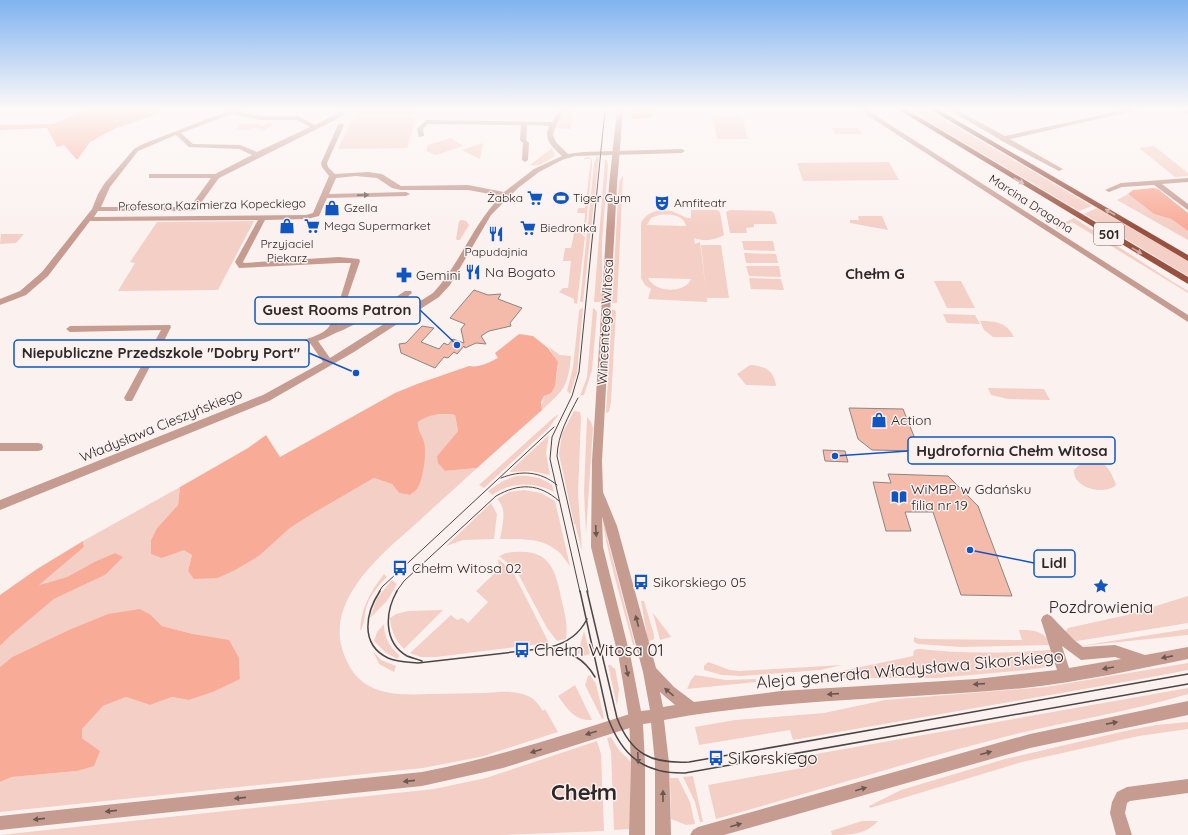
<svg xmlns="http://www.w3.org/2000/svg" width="1188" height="835" font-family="Quicksand,sans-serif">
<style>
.green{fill:#f4cfc5;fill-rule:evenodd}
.forest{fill:#f8ac98}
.building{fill:#f4bbab;stroke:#8d8583}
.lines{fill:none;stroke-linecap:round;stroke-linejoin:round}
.minor{fill:#c69c91;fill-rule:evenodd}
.tertiary{fill:#c69c91;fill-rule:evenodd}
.primary{fill:#99513f;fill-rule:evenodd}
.tram-far1{stroke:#4b4645;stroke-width:1}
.tram{stroke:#4b4645;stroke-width:1.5}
.oneway{fill:#cfaaa0}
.oneway2{fill:#6a5752}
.labels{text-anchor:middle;stroke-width:3;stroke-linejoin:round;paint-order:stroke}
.far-poi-label{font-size:12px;fill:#2d2928;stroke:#fbf2f0;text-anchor:start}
.far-street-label{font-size:12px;fill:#2d2928;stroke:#fbf2f0}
.shield{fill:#fbf2f0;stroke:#6b6564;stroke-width:1}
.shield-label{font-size:13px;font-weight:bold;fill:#2d2928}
.poi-label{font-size:14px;fill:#2d2928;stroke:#fbf2f0;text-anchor:start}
.street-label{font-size:14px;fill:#2d2928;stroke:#fbf2f0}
.neighbourhood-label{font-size:15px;font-weight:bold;fill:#2d2928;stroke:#fbf2f0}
.near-poi-label{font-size:17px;fill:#2d2928;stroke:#fbf2f0;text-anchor:start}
.near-street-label{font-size:17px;fill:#2d2928;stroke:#fbf2f0}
.near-district-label{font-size:22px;font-weight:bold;fill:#2d2928;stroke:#fbf2f0}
.leader{fill:none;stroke:#1155c0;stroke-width:1.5}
.callout-dot{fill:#1155c0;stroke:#fbf2f0;stroke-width:1.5}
.callout{fill:#fbf2f0;stroke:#1155c0;stroke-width:1.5}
.callout-label{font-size:15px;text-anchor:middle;font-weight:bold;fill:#2d2928}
</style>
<rect width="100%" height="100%" fill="#fbf2f0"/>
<path class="green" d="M 359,110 L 416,110 L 414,118 L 416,119 L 407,148 L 338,149 L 351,121 Z
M 565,110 L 569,110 L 573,114 L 571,129 L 553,128 Z
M 909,110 L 928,110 L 1092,206 L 1079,211 Z
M 712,116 L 742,116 L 748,139 L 717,139 Z
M 269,122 L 274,125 L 262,131 L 254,127 L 249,130 L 236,130 L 239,124 L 259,124 L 262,126 Z
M 832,128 L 858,128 L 862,134 L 835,134 Z
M 451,138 L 463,146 L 436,155 L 426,151 L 428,145 Z
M 483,143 L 480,159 L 462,150 Z
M 1154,146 L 1188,173 L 1188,176 L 1175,177 L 1139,148 Z
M 552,148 L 555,155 C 549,161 538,167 530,165 Z
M 597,156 L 599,157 L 583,302 L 580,302 L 594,164 Z
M 589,157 L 592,159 L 592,166 L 585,235 L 575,227 L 584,227 L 585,213 L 577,213 L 578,208 L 585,208 L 591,159 L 584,159 L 584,158 Z
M 605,159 L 607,161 L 608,166 L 602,242 L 602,302 L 594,302 Z
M 889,162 L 899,180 L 803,181 L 797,163 Z
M 623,175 L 617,303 L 612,303 L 619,182 Z
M 1128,194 L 1154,214 L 1171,219 L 1188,231 L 1188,240 L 1117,200 Z
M 1097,208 L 1188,261 L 1188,276 L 1084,214 Z
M 660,210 L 672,211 L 687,218 L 691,218 L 691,210 L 717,210 L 720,212 L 724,235 C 715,240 704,242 694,238 L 695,244 L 700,242 L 706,292 L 701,245 L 721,245 L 729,298 L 707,298 L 707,302 L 648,299 L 651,289 L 645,285 L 641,278 L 641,223 C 645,215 651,212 660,210 ZM 659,215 C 669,214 683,214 686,226 L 647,225 L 651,218 ZM 648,278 L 649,278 L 691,279 C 685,294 655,293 648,278 Z
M 730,210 L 771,211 L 774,213 L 777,224 L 754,224 L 754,227 L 746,228 L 747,233 L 730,233 L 726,212 Z
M 858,216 L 882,216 L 888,230 L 850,223 L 850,220 L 859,220 Z
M 1074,218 L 1173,282 L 1188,291 L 1188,293 L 1072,222 L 1057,229 L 1056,227 Z
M 462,220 L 466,221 L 469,225 L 460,240 L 457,240 L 456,239 L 459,221 Z
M 254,221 L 218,290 L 118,291 L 135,263 L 130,262 L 157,222 Z
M 575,229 L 585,237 L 577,304 L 574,303 L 574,299 L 559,292 L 563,288 L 568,288 L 571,261 L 563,261 L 565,248 L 571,248 Z
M 1,234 L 24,234 L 16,243 L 0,244 Z
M 742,241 L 773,241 L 775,251 L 744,250 Z
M 744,253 L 776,254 L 778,263 L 746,263 Z
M 746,266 L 779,266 L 781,277 L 749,276 Z
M 749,278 L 781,279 L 784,290 L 751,289 Z
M 934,281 L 961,281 L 975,308 L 947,308 Z
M 583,308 L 577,373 L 570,394 L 567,391 L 573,367 L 579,311 L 580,309 Z
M 593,308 L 596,310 L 597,313 L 592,370 L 584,395 L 580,396 L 587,377 Z
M 612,309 L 616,311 L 611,401 L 609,412 L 606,413 Z
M 943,314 L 975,315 L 980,324 L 947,323 Z
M 980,321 C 996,321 1006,322 1014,337 L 993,337 L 984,330 Z
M 549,347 L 560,355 L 571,356 C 568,387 564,390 542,410 C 541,394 551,391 556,378 C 558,374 557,367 558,362 L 555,359 Z
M 750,365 C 765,366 774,370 776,386 L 746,385 L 737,374 Z
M 988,388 L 1044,389 L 1050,400 L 1008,399 L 991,395 Z
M 574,411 L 580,412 L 581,418 L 578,493 L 582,551 L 575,524 L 574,524 L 559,454 L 562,434 Z
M 444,414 L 455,415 L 458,431 L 437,456 L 445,471 L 477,468 C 458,486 438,503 419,521 C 383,553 321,601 345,657 C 361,697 396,695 432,694 C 450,694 468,693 486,693 C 500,692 516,690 528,696 C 535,699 539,705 543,711 L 545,709 L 558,732 L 480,757 L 423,768 L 0,812 L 0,782 L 12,777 L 77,771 L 100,751 L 82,738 L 82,728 L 103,706 L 126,697 L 150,705 L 172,697 L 189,700 L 213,692 L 240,678 L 239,658 L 193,634 L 162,626 L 151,615 L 37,645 L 12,657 L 0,667 L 0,646 L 9,637 L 54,599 L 105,575 L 115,553 L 96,561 L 67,577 L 38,585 L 84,547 L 83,541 L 180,487 L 178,505 L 157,528 L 151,540 L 162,558 L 184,549 L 192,555 L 188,571 L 218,578 L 259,556 L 290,528 L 312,514 L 374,478 L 392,484 L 399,493 L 410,495 L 417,489 L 420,434 L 417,426 L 418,422 L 429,415 Z
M 559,414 L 549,428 L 484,488 L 479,485 L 553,418 Z
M 587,417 L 591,422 L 593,428 L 586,534 L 584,492 Z
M 549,435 L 546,453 L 550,475 L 531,471 L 511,472 L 510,471 Z
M 1086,458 C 1103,457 1111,470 1116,485 C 1105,496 1072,488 1074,470 Z
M 516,476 C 529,475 541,477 552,485 L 554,492 C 534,481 511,482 492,495 L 488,491 L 503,481 Z
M 524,490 L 541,493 L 555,501 L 570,566 C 567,563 563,556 559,552 C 542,537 521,539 500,539 C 502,526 508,509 497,499 L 509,492 Z
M 600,498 L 608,541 L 635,645 L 633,645 C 621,597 604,548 600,498 Z
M 491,503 L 497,514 L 494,539 L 463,540 L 446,546 Z
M 506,553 C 548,547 555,565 562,602 C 565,614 568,626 566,639 L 557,641 L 547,628 L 516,570 L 499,556 Z
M 498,559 L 510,569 L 515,576 L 549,643 L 436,657 L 421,657 L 410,653 L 451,615 L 457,620 L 462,618 L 468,623 L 488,602 L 476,591 L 499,569 Z
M 384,574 L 387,577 C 379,585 371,594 367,605 C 364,613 365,626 360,631 C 361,608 370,592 384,574 Z
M 392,580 L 397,584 L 387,601 L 370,618 L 377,598 Z
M 1188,596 L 1188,623 L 1071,642 L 1065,632 L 1068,628 L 1127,615 Z
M 641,601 L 644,601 L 654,635 L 654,639 L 648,642 Z
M 444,609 L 404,649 C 395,640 391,630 390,618 L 396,614 L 408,611 L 442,610 Z
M 653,613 L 669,634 L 671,637 L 660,640 Z
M 384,624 C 384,636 389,647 399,655 L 398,659 L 386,653 L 374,641 L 377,632 Z
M 1188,629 L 1188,635 L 1080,646 Z
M 1019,630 C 1033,630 1044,630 1051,645 L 961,647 L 918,644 L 914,642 L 914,637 L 920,639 L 1022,640 Z
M 584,631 L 590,654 L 583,656 L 578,653 Z
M 919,649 C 963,654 1009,653 1053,650 L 1055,663 L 1048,667 L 1026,670 L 938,678 L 824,678 L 823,675 L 913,656 L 914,650 Z
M 373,651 L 381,660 L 396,666 L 394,672 L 379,664 Z
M 708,662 L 730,670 L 739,671 L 842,665 L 820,670 L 741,676 L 722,675 L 704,670 L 704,666 Z
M 1188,663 L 1188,670 L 1141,679 L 793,740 L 790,730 L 699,745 L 695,727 L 735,720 L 824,713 L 885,700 L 1046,687 Z
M 608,665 L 611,665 L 613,668 L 615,668 L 619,689 L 617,706 Z
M 590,675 L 596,684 L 604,718 L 602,719 L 585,685 L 588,676 Z
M 695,675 L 726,680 L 756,679 L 756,682 L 687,689 L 691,680 Z
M 575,685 L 592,720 C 575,721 567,709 558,696 Z
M 1188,688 L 1188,694 C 1129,712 1068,721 1008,736 C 910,761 814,792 716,819 L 708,785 L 802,768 L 799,757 Z
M 1188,722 L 1188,729 L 1139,736 L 1022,762 L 870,808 L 869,806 L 901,790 L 1005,759 L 1125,731 L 1156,725 Z
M 611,737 L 618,749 L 631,762 L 630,829 L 614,830 L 611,752 L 607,738 Z
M 597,741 L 601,754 L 604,831 L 501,835 L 0,835 L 434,789 L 486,778 Z
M 693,776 L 703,822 L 700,822 L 695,802 L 683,777 Z
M 670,778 L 678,778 L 690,802 L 695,824 L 686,825 L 671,819 Z
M 862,821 L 878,821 C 866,835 849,835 832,835 L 831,831 Z"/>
<path class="forest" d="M 85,110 L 159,110 L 161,113 L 114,129 L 90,142 L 77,160 L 64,145 L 57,147 L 47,128 L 0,130 L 0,125 L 53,124 Z
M 632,110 L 655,110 L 656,111 L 649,118 L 632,119 Z
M 1153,188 L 1158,189 L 1188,213 L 1188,231 L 1171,219 L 1154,214 L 1128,194 L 1133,190 Z
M 519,334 L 533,336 L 548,348 L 558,362 L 555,386 L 551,393 L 544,396 L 541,402 L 542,410 L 477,468 L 445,471 L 438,463 L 437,456 L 458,431 L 455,415 C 441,413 430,414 418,422 C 417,430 422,435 424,442 C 427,453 423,480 417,489 C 416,491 412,493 410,495 L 399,493 L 392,484 L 374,478 L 312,514 L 290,528 L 259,556 L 235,570 L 218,578 L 194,579 L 188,571 L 192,555 L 184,550 L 162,558 L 151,554 L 151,540 L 157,528 L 178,505 L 180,487 L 248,448 L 266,435 L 280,457 L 395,393 L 417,384 L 469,366 C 479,368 490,362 498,358 L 495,353 Z
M 83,541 L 84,547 L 39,585 L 67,577 L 96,561 L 115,553 L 123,557 L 105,575 L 54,599 L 9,637 L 0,646 L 0,595 L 37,569 Z
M 140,609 L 151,615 L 162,626 L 193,634 L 229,640 L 239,658 L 240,679 L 213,692 L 189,700 L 172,697 L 150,705 L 126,697 L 103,706 L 82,729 L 82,738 L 100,751 L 94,766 L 77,771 L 12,777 L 0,782 L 0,667 L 12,657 L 69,630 L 108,614 Z"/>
<path class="building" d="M 474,290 L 488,295 L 501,294 L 498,299 L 522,308 L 510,323 L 511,326 L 489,331 L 481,336 L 486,344 L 476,343 L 465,348 L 464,346 L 457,354 L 454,352 L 448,358 L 444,357 L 435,368 L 401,353 L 399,344 L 406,343 L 422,326 L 434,328 L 421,342 L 439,349 L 444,343 L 448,345 L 453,339 L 464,343 L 461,329 L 465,324 L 450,318 Z
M 849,408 L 903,409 L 920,451 L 872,450 L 858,439 Z
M 823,450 L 845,451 L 848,462 L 825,461 Z
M 888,474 L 948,476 L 978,506 L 1012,596 L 961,595 L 933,512 L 905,512 L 911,531 L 886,531 L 873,482 L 891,483 Z"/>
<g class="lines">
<path class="minor" d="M 230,110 L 239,110 L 238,111 L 260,116 L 298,116 L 315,125 C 325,120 339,110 349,110 L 339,118 L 219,178 L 195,211 L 98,211 L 94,217 L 306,215 L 313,213 L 329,176 L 322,167 L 321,163 L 338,125 L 341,123 L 344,125 L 327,163 L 328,167 L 335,174 L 368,172 L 382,174 L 401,186 L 468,185 L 504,192 L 534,169 L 562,156 C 552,147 543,139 549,126 L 527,125 L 526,140 L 529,143 L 528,160 L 525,162 L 522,160 L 523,143 L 520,140 L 521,125 L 428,124 L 423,129 L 424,136 L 419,137 L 417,129 L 426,120 L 552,122 L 559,110 L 565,110 L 556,125 L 553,135 L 556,142 L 568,154 L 583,152 L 682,149 L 685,151 L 682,153 L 575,156 L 562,160 L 539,172 L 518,188 L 491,215 L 450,285 L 439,297 L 354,352 L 269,401 L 0,510 L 0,500 L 263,395 L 323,362 L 310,343 L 282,351 L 269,353 L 156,355 L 132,401 L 126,401 L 124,398 L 161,330 L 70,332 L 66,329 L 70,326 L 170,325 L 171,327 L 160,349 L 269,347 C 283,345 318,339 328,328 C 335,319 347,276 351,263 L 339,263 L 239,268 L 235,262 L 258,220 L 90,221 L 48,276 L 26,295 L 0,305 L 0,299 L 20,291 L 42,272 L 92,209 L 98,194 L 104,184 L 134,149 L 143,144 ZM 232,114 L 260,120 L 297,120 L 310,127 L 257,152 L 240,145 L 193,144 L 181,133 ZM 176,135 L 189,147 L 239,149 L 252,155 L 215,174 L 149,174 L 149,178 L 211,178 L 190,207 L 101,207 L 110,187 L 138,151 ZM 356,176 L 377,178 L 392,188 L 401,190 L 468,190 L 501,196 C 473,224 460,264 433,293 L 330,358 L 318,341 C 327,338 334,333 343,330 L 402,301 L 412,293 L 411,291 L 405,291 L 396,297 L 338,325 L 360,261 L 359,259 L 339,257 L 244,263 L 243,262 L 265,220 L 307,219 L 319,216 L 327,198 L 406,196 L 410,194 L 406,192 L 329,194 L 336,178 Z
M 859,110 L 867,110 L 1188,315 L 1188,322 Z
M 949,110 L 957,110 L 1005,136 L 1124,110 L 1137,110 L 1010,139 L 1061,168 L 1063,169 L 1059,171 L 1000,140 L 999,139 Z
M 1180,110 L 1188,110 L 1188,115 Z
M 1188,178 L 1188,182 L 1162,184 L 1188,204 L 1188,210 L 1154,185 L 1122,187 L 1109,192 L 1105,190 L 1121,183 Z
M 0,443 L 38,443 L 42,444 L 43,447 L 42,450 L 38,451 L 0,451 Z
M 636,712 L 641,714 L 643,719 L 641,724 L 636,726 L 503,768 L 422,786 L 0,830 L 0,816 L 422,772 C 495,758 565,735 636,712 Z
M 1188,779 L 1188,793 L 1130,801 L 1127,803 L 1125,813 L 1132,835 L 1116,835 L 1110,813 L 1112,802 L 1117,792 L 1127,787 Z"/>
<path class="tertiary" d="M 617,110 L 623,110 L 617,185 L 602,461 L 603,492 L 617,526 L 656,668 L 674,687 L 694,702 L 781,691 L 976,679 L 1057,670 L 1041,620 L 1043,616 L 1047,614 L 1051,616 L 1074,640 L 1083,647 L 1115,645 L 1145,655 L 1188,647 L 1188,659 C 1133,670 1079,682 1024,688 C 904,700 783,698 664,720 L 669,763 L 671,835 L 655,835 L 655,763 L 651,723 L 643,724 L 645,763 L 645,835 L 629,835 L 631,763 L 629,719 L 619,659 L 591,547 L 592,461 L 609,185 ZM 602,516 L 643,672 L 650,710 L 641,711 L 631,659 L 603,547 ZM 1062,646 L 1081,660 L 1115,657 L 1121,659 L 1069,668 ZM 660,692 L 675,705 L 663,707 Z
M 1188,701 L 1188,715 L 1030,748 L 724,835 L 690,835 L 693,830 L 698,827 L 1030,734 Z"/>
<path class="primary" d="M 899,110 L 907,110 L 1188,277 L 1188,284 Z
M 931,110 L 939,110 L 1188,255 L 1188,261 Z"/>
<path class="tram-far1" d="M 578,398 C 568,417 558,434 557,456 L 588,592
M 501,478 C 521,470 540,471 557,485
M 379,592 L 382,587 L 554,427
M 396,592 L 404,581 L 496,496 C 519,483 539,483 559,501
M 580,592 L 550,459 L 552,437 L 572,396 L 579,372 L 605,110"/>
<path class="tram" d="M 380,591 C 366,612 359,644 388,658 C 397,662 408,662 418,663 L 548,648 C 569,651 584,658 595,677
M 397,591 C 385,612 383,642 407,656 C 412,658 417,659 422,661
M 580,591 L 608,718 C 622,756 644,774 685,773 L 1188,684
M 587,591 L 617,718 C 631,754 651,764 689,762 L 1188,674
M 550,647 C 567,643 579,635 587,619"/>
</g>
<defs><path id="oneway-solid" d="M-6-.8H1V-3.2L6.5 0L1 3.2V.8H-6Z"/></defs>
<g class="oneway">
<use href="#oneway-solid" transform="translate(1019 181) rotate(31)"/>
<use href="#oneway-solid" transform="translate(1110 212) rotate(-150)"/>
<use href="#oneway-solid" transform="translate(1137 251) rotate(31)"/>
</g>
<g class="oneway2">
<use href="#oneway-solid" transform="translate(363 195) rotate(-1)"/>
<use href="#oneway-solid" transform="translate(596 531) rotate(87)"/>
<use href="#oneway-solid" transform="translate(637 621) rotate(-105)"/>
<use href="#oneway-solid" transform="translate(1167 657) rotate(169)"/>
<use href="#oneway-solid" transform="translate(1108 668) rotate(170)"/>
<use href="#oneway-solid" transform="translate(627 671) rotate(78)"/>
<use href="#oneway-solid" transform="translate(979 684) rotate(176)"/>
<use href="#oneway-solid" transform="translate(669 692) rotate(-140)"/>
<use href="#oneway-solid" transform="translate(833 694) rotate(176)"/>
<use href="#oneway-solid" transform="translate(1112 723) rotate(-11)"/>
<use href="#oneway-solid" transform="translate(591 733) rotate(162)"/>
<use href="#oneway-solid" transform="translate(536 751) rotate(163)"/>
<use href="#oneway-solid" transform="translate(986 753) rotate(-15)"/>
<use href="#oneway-solid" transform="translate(638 758) rotate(88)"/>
<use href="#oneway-solid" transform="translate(409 781) rotate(174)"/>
<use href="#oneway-solid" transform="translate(861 789) rotate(-16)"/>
<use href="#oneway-solid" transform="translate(663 796) rotate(-90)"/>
<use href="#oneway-solid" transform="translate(240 798) rotate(174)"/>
<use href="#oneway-solid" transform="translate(111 811) rotate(174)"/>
<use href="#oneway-solid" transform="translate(39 819) rotate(174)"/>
<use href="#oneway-solid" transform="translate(736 825) rotate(-16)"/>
</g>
<linearGradient id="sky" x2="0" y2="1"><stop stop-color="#80b3f0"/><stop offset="0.48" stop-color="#fdf9f8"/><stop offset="1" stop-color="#fdf9f8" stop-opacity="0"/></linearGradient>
<rect width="1188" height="227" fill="url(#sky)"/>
<defs>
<symbol id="supermarket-bare" viewBox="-9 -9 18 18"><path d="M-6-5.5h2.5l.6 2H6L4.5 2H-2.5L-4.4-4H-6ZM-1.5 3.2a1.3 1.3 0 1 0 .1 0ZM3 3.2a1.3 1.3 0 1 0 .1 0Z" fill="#1155c0" stroke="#fbf2f0" stroke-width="2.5" paint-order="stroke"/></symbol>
<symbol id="stadium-bare" viewBox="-9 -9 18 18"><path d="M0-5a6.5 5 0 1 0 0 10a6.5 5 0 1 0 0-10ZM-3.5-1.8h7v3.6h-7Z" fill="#1155c0" stroke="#fbf2f0" stroke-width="2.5" paint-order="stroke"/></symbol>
<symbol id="theatre-bare" viewBox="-9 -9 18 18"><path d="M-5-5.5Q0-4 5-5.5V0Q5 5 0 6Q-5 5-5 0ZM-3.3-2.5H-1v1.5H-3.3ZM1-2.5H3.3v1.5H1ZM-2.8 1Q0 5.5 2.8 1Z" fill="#1155c0" stroke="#fbf2f0" stroke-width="2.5" paint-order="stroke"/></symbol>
<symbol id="shop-bare" viewBox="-9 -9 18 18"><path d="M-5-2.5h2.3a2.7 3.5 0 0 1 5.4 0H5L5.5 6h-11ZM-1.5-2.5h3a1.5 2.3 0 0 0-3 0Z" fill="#1155c0" stroke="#fbf2f0" stroke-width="2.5" paint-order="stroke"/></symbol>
<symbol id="restaurant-bare" viewBox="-9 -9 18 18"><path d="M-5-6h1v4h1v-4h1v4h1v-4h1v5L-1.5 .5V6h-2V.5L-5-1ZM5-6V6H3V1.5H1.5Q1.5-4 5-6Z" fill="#1155c0" stroke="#fbf2f0" stroke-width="2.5" paint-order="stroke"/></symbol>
<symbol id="pharmacy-bare" viewBox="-9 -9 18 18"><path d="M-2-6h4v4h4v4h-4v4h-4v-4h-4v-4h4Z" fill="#1155c0" stroke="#fbf2f0" stroke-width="2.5" paint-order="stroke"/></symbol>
<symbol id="library-bare" viewBox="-9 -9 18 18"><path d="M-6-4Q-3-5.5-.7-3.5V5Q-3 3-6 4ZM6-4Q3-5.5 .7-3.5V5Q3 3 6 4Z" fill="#1155c0" stroke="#fbf2f0" stroke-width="2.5" paint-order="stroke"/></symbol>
<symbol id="bus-bare" viewBox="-9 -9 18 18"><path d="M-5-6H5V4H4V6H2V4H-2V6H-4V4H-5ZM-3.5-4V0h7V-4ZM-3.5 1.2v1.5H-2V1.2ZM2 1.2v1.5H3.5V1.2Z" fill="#1155c0" stroke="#fbf2f0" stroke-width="2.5" paint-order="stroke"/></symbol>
<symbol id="sight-bare" viewBox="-9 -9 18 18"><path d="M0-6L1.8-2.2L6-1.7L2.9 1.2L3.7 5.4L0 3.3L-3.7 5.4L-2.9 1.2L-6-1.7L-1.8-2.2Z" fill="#1155c0" stroke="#fbf2f0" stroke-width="2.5" paint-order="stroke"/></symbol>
</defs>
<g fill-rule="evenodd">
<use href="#supermarket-bare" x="524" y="187" width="22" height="22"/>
<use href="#stadium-bare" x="550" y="187" width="22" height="22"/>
<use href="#theatre-bare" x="651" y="192" width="22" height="22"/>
<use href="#shop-bare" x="321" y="197" width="22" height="22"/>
<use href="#shop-bare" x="276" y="215" width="22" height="22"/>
<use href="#supermarket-bare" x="301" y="215" width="22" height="22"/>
<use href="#supermarket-bare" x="517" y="217" width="22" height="22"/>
<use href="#restaurant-bare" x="485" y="223" width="22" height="22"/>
<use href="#restaurant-bare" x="462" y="261" width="22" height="22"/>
<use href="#pharmacy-bare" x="393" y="264" width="22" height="22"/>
<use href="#shop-bare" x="868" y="409" width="22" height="22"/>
<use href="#library-bare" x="888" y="486" width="22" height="22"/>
<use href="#bus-bare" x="389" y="557" width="22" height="22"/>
<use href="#bus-bare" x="630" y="571" width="22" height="22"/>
<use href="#sight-bare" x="1090" y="575" width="22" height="22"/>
<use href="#bus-bare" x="511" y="639" width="22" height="22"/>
<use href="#bus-bare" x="705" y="747" width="22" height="22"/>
</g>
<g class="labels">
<g class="far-poi-label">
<text x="523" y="202" text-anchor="end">Żabka</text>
<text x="573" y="202">Tiger Gym</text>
<text x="674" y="207">Amfiteatr</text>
<text x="344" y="212">Gzella</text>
<text x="324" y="230">Mega Supermarket</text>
<text x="540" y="232">Biedronka</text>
<text x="287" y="248" text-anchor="middle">Przyjaciel<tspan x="287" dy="14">Piekarz</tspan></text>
<text x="496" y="256" text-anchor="middle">Papudajnia</text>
</g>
<g class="far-street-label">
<text transform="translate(1031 204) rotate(33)" y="4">Marcina Dragana</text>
<text transform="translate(212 205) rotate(-1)" y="4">Profesora Kazimierza Kopeckiego</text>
</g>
<rect class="shield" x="1094" y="223" width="30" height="22" rx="3"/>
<g class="shield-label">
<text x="1109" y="239">501</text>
</g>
<g class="poi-label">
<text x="485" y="277">Na Bogato</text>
<text x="416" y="280">Gemini</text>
<text x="891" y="425">Action</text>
<text x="911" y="494">WiMBP w Gdańsku<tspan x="911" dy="16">filia nr 19</tspan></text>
<text x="412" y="573">Chełm Witosa 02</text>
<text x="653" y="587">Sikorskiego 05</text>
</g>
<g class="street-label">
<text transform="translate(605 322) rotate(-87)" y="5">Wincentego Witosa</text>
<text transform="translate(161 425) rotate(-22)" y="5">Władysława Cieszyńskiego</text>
</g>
<g class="neighbourhood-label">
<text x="875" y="279">Chełm G</text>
</g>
<g class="near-poi-label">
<text x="1101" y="613" text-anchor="middle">Pozdrowienia</text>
<text x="534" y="656">Chełm Witosa 01</text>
<text x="728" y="764">Sikorskiego</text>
</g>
<g class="near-street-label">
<text transform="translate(910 669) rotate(-5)" y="6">Aleja generała Władysława Sikorskiego</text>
</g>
<g class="near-district-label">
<text x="584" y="800">Chełm</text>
</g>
</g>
<path class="leader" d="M457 345L420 310M356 373L309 353M835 456L908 451M970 550L1034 563"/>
<g class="callout-dot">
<circle cx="457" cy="345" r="4"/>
<circle cx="356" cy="373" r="4"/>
<circle cx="835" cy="456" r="4"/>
<circle cx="970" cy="550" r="4"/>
</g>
<g class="callout">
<rect x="255" y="297" width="165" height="27" rx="4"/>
<rect x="14" y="340" width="295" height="27" rx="4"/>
<rect x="908" y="437" width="207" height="27" rx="4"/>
<rect x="1034" y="550" width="41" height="27" rx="4"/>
</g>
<g class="callout-label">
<text x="337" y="315">Guest Rooms Patron</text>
<text x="161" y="358">Niepubliczne Przedszkole "Dobry Port"</text>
<text x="1012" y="456">Hydrofornia Chełm Witosa</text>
<text x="1054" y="568">Lidl</text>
</g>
</svg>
